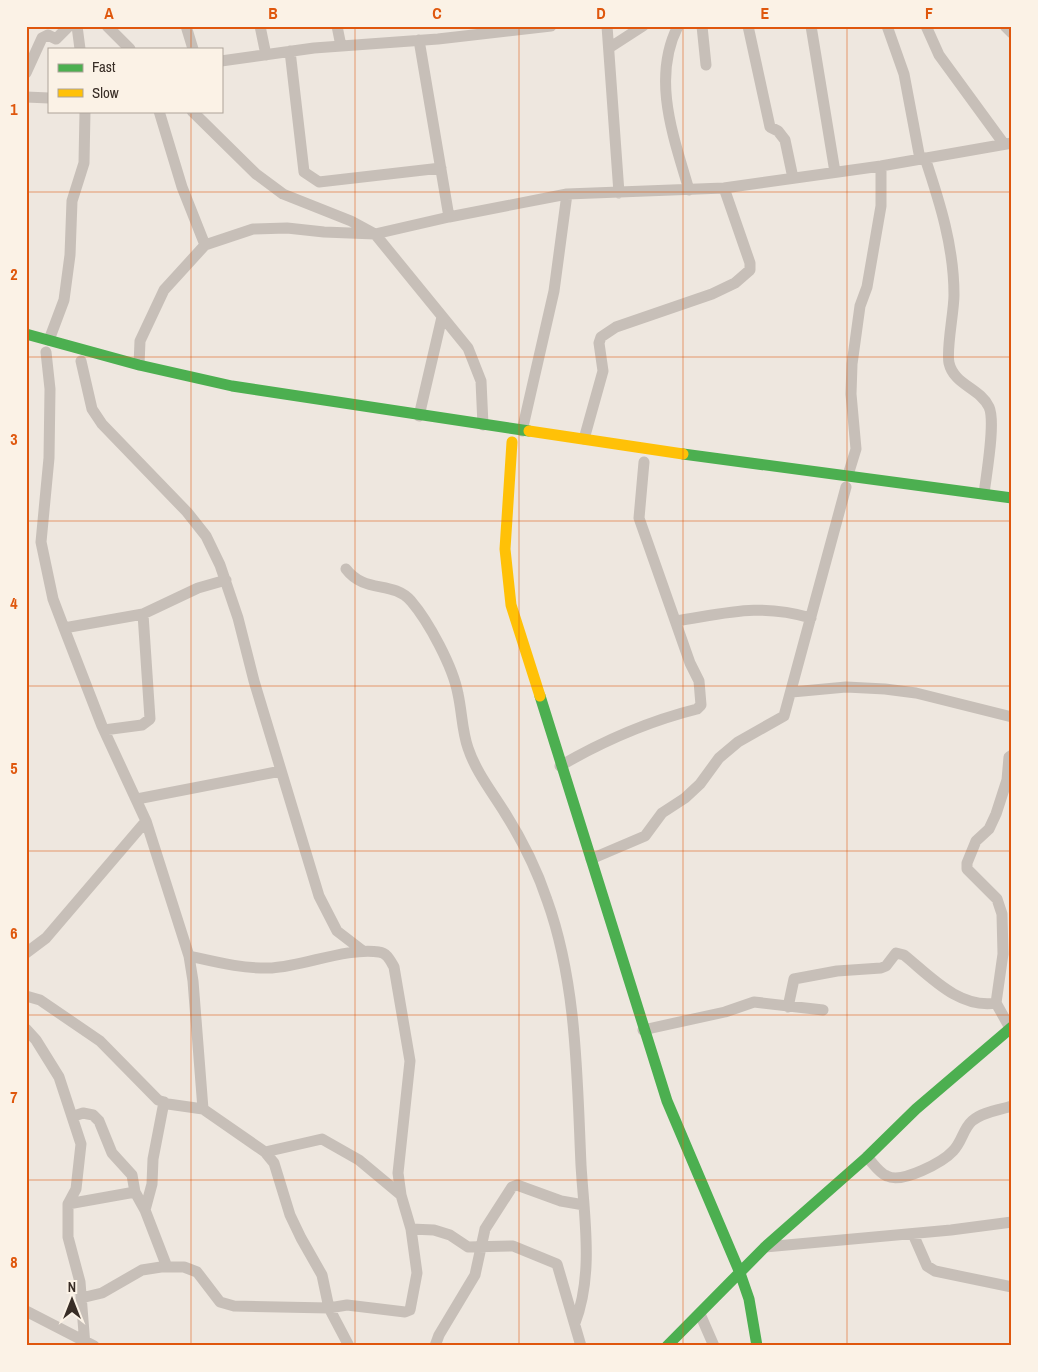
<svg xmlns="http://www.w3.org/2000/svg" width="1038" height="1372" font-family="'Archivo Narrow',sans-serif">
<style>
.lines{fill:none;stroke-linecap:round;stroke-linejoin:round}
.street{stroke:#c7bfb8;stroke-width:11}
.fast{stroke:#4caf50;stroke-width:11}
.slow{stroke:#ffc107;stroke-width:11}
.grid{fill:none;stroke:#df570d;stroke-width:1;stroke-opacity:0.55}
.neatline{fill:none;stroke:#df570d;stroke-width:2}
.grid-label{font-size:16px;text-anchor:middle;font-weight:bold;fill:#df570d}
</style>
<rect width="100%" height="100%" fill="#eee7df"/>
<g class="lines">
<path class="street" d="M 77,26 L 80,49
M 107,26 L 130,49
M 186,26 L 193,49
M 260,26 L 266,55
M 337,26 L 341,46
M 607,26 L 619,193
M 678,26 C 651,79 674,138 689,190
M 702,26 L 706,65
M 748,26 L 770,127 L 778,131 L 785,140 L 793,178
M 811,26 L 835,172
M 887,26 L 904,74 L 920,159
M 926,26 L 939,55 L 1004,144
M 1005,26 L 1012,33
M 419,40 L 449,217
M 609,48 L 643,26
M 290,51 L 304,172 L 319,182 L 441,168
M 221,61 L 314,48 L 438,39 L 551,26
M 26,73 L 42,38 L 48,35 L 56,39 L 69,26
M 26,97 L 49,98
M 159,111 L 182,187 L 205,245
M 192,111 L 256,174 L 283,194 L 351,221 L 375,234 L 468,348 L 481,381 L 483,425
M 925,158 C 940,203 954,247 954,295 C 954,312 946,349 949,363 C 954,385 980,388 989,407 C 996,422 986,476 984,494
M 49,340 L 64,300 L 70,255 L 72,201 L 84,163 L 85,111
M 46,352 L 50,389 L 49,458 L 41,542 L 53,599 L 64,628 L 102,726 L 146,821 L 189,956 L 193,981 L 203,1109
M 81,361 L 92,409 L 102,424 L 187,512 L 206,536 L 220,565 L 238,618 L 254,681 L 319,896 L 337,931 L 363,951
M 139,365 L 140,341 L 164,290 L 205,245 L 253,229 L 287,228 L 324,232 L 375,234 L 449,217 L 567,194 L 724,188 L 881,166 L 1012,143
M 419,416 L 442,317
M 522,431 L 554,291 L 567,194
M 584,439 L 603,371 L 599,343 L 601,337 L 616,327 L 712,294 L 735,283 L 750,270 L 750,263 L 724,188
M 848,475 L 856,449 L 851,394 L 852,364 L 860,306 L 867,287 L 881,206 L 881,166
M 346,569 C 365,594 392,580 411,601 C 429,622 453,667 458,694 C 462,712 462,731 468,748 C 476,772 492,792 505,813 C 522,840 537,870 547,900 C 577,983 577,1078 581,1165 C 584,1216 594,1274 575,1323
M 676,621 C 728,613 759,603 811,618
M 64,628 L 143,614 L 198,588 L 226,580
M 792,692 L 846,687 L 885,689 L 916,693 L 1012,717
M 104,730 L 142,725 L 150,719 L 143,614
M 560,766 C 603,741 649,721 697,709 L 701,705 L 699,681 L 690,663 L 639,518 L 644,462
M 137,799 L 281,771
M 591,859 L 645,836 L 662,813 L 685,798 L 700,784 L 719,758 L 738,742 L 784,716 L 846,487
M 26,953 L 46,938 L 146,821
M 26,996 L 40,1000 L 100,1041 L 158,1100 L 168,1104 L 203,1109 L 265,1152 L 274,1163 L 290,1215 L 301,1238 L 322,1275 L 329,1308 L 349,1346
M 788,1007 L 794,979 L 837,971 L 881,968 L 886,966 L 896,953 L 904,955 C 930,976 959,1009 996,1003
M 1010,1028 L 996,1003 L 1003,954 L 1002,914 L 997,899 L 967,869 L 967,863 L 976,841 L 989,829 L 996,814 L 1007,780 L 1009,757 L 1012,755
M 26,1029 L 36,1040 L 59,1077 L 81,1144 L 76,1189 L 68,1204 L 68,1237 L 80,1282 L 85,1346
M 643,1030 L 725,1012 L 754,1002 L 823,1010
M 74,1116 L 83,1113 L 93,1115 L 99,1121 L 112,1153 L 132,1175 L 135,1192 L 145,1210 L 167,1267
M 265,1152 L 322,1139 L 359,1160 L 401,1195
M 867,1157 C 873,1163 879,1173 887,1176 C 902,1184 943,1162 953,1151 C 962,1142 963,1129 972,1121 C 982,1112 999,1110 1012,1106
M 68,1204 L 135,1192
M 145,1210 L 152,1184 L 153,1159 L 164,1102
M 411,1229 L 434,1230 L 450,1235 L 468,1247 L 513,1246 L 557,1264 L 581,1346
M 913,1234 L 927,1266 L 935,1271 L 1012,1287
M 765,1247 L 951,1230 L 1012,1222
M 81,1298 L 102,1293 L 142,1270 L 161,1267 L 184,1267 L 197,1272 L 220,1302 L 234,1306 L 329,1308 L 347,1305 L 405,1312 L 410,1310 L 417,1273 L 411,1229 L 401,1195 L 398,1173 L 410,1061 L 394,967 C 390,960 387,953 379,952 C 348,947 304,966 272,968 C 243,969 216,962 189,956
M 26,1311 L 94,1346
M 700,1314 L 714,1346
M 435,1346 L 439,1335 L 475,1275 L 485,1229 L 512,1187 L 517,1185 L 561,1201 L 584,1205"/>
<path class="fast" d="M 26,334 L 139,365 L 232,386 L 529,431
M 683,454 L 1012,498
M 540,696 L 667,1101 L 740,1273 L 749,1299 L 757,1346
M 667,1346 L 765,1247 L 867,1157 L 916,1109 L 1012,1027"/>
<path class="slow" d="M 529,431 L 683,454
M 512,442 L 505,549 L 511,605 L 540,696"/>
</g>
<path class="grid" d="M 191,26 L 191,49M 355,26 L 355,1346M 519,26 L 519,1346M 683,26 L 683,1346M 847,26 L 847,1346M 191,111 L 191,1346M 26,192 L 1012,192M 26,357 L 1012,357M 26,521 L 1012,521M 26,686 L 1012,686M 26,851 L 1012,851M 26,1015 L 1012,1015M 26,1180 L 1012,1180"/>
<rect width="1038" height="1372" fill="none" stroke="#fbf2e6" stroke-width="55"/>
<rect x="48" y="48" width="175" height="65" fill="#fbf2e6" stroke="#ada399"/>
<rect x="58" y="64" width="25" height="8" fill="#4caf50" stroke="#ada399"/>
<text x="92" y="72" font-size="15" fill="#382d26">Fast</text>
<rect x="58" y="89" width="25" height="8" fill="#ffc107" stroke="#ada399"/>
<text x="92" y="98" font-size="15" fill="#382d26">Slow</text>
<g transform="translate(72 1300)" stroke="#fbf2e6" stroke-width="4" paint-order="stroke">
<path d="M0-4L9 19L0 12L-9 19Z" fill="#382d26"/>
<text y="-8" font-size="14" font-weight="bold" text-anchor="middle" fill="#382d26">N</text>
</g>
<rect x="28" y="28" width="982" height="1316" class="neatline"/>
<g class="grid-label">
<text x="109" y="19">A</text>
<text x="273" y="19">B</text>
<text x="437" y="19">C</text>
<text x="601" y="19">D</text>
<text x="765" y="19">E</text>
<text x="929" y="19">F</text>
<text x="14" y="115">1</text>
<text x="14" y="280">2</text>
<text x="14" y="445">3</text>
<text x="14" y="609">4</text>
<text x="14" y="774">5</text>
<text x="14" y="939">6</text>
<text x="14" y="1103">7</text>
<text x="14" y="1268">8</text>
</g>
</svg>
